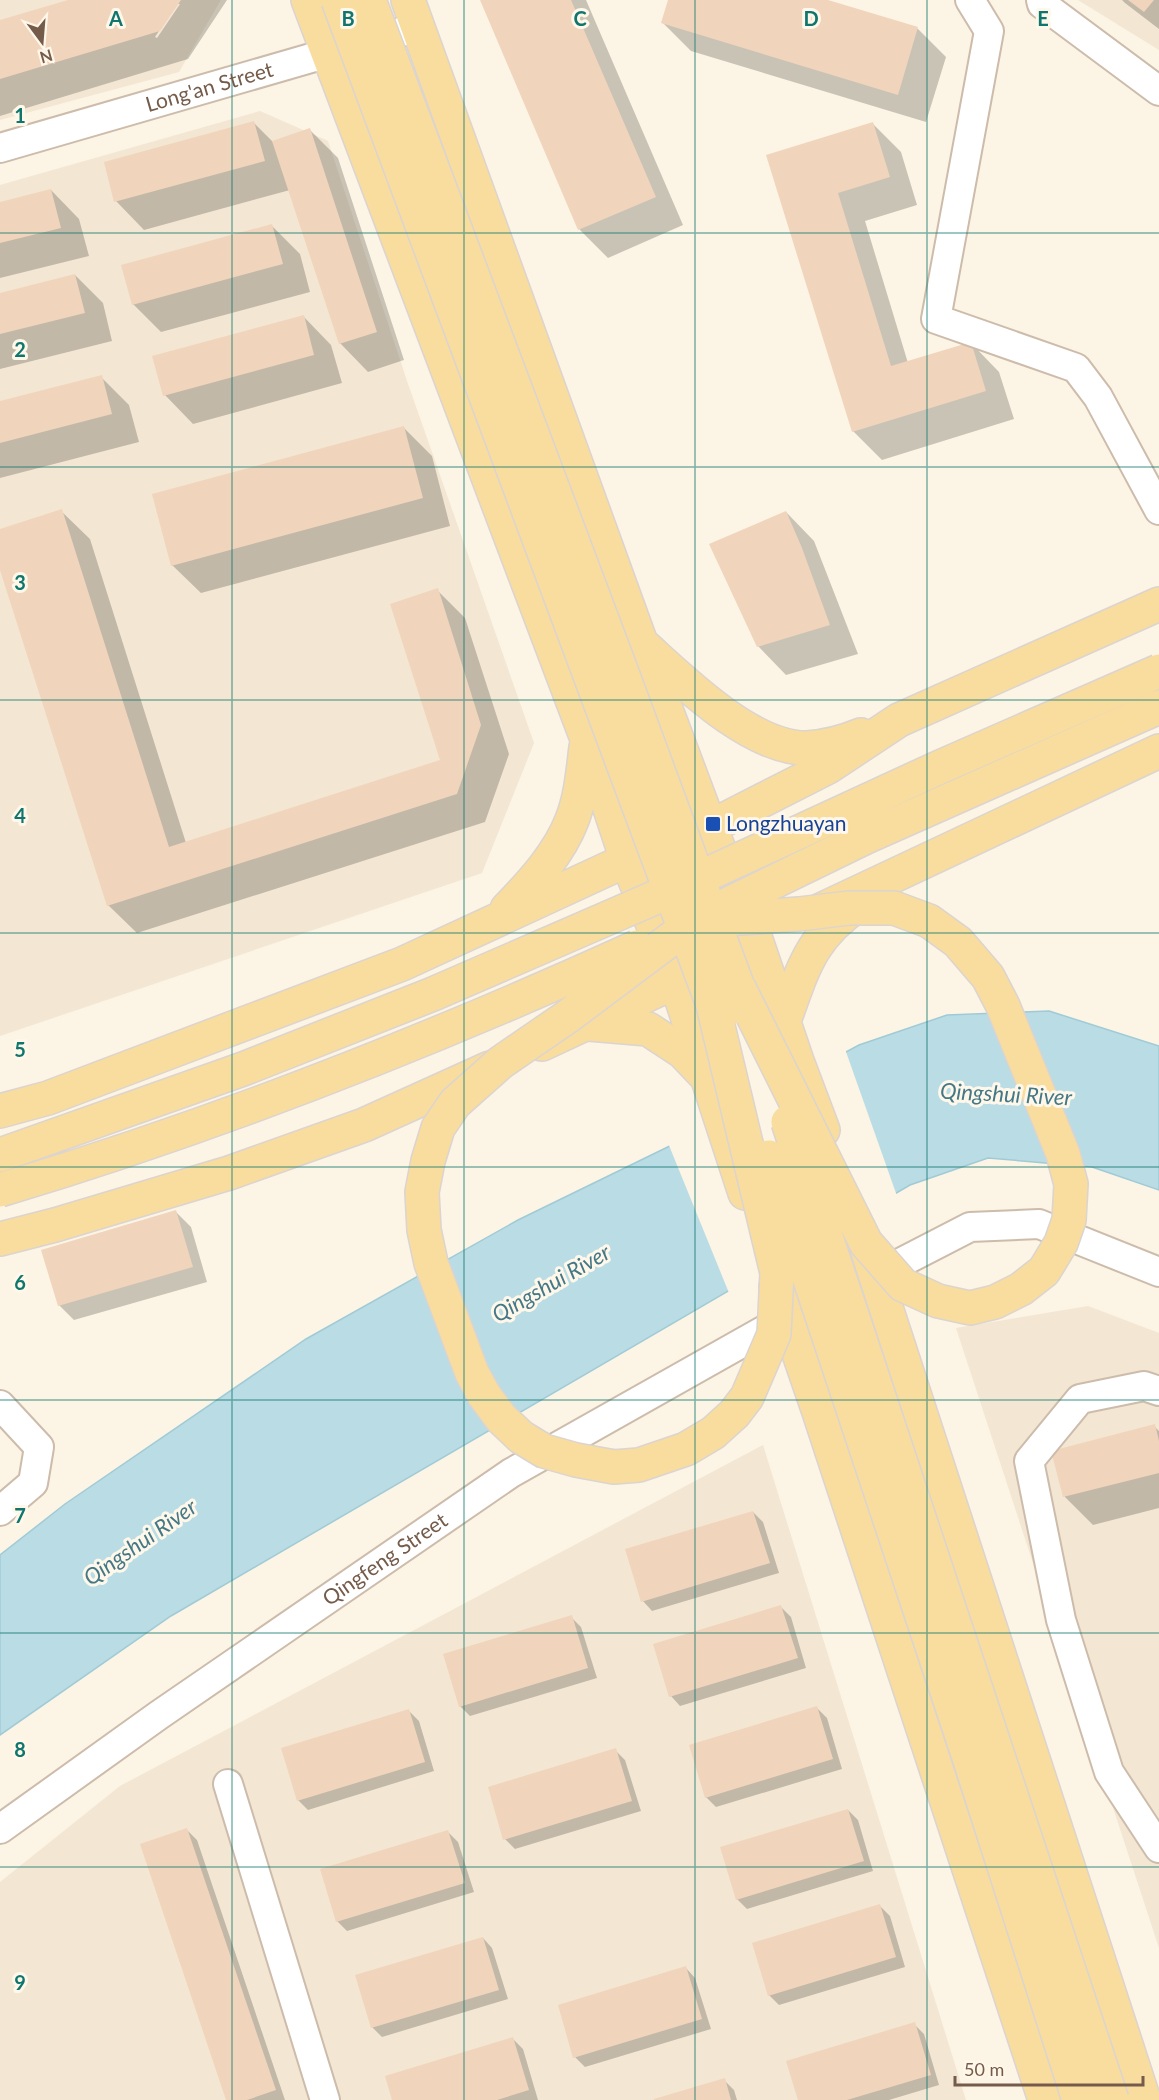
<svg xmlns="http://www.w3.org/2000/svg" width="1159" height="2100" font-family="Lato,sans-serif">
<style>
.residential{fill:#f3e6d3}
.water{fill:#b9dce5;stroke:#a0cbd6;stroke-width:1.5}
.pier{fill:#fcf4e4}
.shadow{fill:#0003;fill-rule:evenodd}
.building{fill:#f1d4bc}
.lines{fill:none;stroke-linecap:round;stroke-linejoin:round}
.minor-casing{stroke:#cdbcab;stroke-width:32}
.major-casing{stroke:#dbd4d0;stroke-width:36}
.minor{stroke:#fff;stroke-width:28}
.major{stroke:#f9dd9e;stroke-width:33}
.major-bridge-casing{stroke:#dbd4d0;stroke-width:36;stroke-linecap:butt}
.major-bridge{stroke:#f9dd9e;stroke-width:33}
.grid{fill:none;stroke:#0f766e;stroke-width:1.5;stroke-opacity:0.55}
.transit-dot{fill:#1a4fb4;stroke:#fff8ea;stroke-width:2}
.labels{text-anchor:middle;stroke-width:6;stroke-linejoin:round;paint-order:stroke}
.street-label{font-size:21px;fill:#745b4a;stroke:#fff8ea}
.transit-label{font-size:21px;fill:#164399;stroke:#fff8ea;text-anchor:start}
.water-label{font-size:22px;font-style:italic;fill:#447887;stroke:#fff8ea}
.grid-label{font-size:20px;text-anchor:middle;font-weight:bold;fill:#0f766e;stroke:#fff8ea;stroke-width:6;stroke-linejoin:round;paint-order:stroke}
</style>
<rect width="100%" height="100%" fill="#fcf4e4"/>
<path class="residential" d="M 0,0 L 221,0 L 179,72 L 0,120 Z
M 1078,0 L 1159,0 L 1159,50 Z
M 260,111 L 328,141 L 407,381 L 534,743 L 482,873 L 0,1036 L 0,185 Z
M 1088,1306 L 1159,1333 L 1159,1948 L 956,1328 Z
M 763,1445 L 966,2100 L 0,2100 L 0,1882 L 120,1786 Z"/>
<path class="water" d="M 1049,1011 L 1159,1046 L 1159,1190 L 1092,1167 L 988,1158 L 910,1185 L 171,1616 L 0,1735 L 0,1555 L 65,1504 L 306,1339 L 518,1220 L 680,1141 L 859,1045 L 947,1015 Z"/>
<path class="pier" d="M 845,1049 L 897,1196 L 729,1293 L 668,1143 Z"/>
<path class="shadow" d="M 73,0 L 227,0 L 188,59 L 0,116 L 0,22 ZM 177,4 L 180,4 L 157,38 L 155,37 Z
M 481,0 L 586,0 L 683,225 L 608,258 L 580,230 Z
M 670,0 L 823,0 L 918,29 L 946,57 L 926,122 L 691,51 L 663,23 Z
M 1122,0 L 1159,0 L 1159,29 L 1125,3 Z
M 254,123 L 273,142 L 310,130 L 338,158 L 404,360 L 368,372 L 340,343 L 290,190 L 144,230 L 116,201 Z
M 873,124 L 901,152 L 917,205 L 865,221 L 908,363 L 971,343 L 999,372 L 1014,419 L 882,460 L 853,431 L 768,156 Z
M 51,190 L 79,219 L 89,256 L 0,278 L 0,203 Z
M 271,225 L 300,254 L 310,292 L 161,332 L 133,304 Z
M 75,275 L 103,303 L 112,341 L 0,369 L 0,294 Z
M 303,316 L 331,345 L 342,383 L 193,424 L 165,395 Z
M 101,377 L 129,405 L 139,442 L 0,478 L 0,402 Z
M 403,427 L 432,456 L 450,526 L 201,593 L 172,565 Z
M 61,511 L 90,539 L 186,843 L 442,761 L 437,590 L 465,618 L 509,754 L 485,822 L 137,933 L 108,905 L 0,565 L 0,531 Z
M 786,512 L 814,541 L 858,654 L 786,675 L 758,646 Z
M 176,1212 L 191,1227 L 207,1282 L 74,1320 L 59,1305 Z
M 1154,1426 L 1159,1431 L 1159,1508 L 1093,1525 L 1065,1497 L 1053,1452 Z
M 753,1512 L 763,1522 L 779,1573 L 652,1611 L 643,1601 Z
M 781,1607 L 791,1617 L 806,1668 L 680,1706 L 671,1696 Z
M 571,1617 L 581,1627 L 597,1678 L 470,1716 L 460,1706 Z
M 817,1708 L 827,1718 L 842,1769 L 716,1807 L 706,1797 Z
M 409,1711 L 419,1721 L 434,1771 L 308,1810 L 298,1800 Z
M 615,1750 L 625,1760 L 641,1811 L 515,1849 L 505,1839 Z
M 848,1810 L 858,1820 L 873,1871 L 747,1909 L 737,1899 Z
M 187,1830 L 197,1840 L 285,2100 L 228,2100 Z
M 448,1832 L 458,1842 L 474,1892 L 347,1931 L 337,1921 Z
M 880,1906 L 890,1916 L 905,1967 L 779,2005 L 769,1995 Z
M 483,1938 L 492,1948 L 508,1999 L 382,2037 L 372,2027 Z
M 686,1968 L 695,1978 L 711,2029 L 585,2067 L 575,2057 Z
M 914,2024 L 924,2034 L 939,2085 L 889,2100 L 800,2100 Z
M 513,2039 L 523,2049 L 538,2100 L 394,2100 Z
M 724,2080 L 734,2090 L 737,2100 L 658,2100 Z"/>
<path class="building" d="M 68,0 L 181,0 L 160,31 L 0,79 L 0,20 Z
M 480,0 L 571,0 L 656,197 L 578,230 Z
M 668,0 L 828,0 L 918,27 L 898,95 L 661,23 Z
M 1128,0 L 1154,0 L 1144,12 Z
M 254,121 L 265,161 L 114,202 L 104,162 Z
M 873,122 L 890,177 L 838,193 L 891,366 L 971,342 L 986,391 L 852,432 L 766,155 Z
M 310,128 L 377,332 L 339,344 L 272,141 Z
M 51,189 L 61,228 L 0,243 L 0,202 Z
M 272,224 L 283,264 L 132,305 L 121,265 Z
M 75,274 L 85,313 L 0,334 L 0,293 Z
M 304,315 L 314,355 L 163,396 L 152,356 Z
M 102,375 L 112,414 L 0,443 L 0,401 Z
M 404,426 L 423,498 L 171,566 L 152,494 Z
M 62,509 L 169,847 L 440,760 L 390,604 L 438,588 L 481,725 L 457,794 L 107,906 L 0,570 L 0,529 Z
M 786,511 L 802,548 L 830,625 L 757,647 L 709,544 Z
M 176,1210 L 193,1267 L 58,1306 L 41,1250 Z
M 1155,1424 L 1159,1441 L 1159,1473 L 1063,1497 L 1051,1451 Z
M 753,1511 L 770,1563 L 641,1602 L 625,1549 Z
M 781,1605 L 798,1658 L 669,1697 L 653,1644 Z
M 572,1615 L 588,1668 L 459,1707 L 443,1654 Z
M 817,1706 L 833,1759 L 705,1798 L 689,1745 Z
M 409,1709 L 425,1762 L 297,1801 L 281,1748 Z
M 616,1748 L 632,1801 L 503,1840 L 488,1787 Z
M 848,1809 L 864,1861 L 736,1900 L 720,1847 Z
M 187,1828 L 276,2090 L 247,2100 L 226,2100 L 140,1844 Z
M 448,1830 L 465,1883 L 336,1922 L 320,1869 Z
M 880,1904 L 896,1957 L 768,1996 L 752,1943 Z
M 483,1937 L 499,1990 L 371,2028 L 355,1975 Z
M 686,1966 L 702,2019 L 573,2058 L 558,2005 Z
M 915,2022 L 931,2075 L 847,2100 L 798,2100 L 786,2061 Z
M 513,2037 L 529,2090 L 497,2100 L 392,2100 L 385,2076 Z
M 725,2078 L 731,2100 L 654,2100 L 654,2099 Z"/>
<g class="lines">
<defs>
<g id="minor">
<path d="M 970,0 L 989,31 L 936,319 L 1076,368 L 1098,397 L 1159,510"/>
<path d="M 1041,0 L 1042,4 L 1159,91"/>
<path id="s1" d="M 0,148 L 418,27"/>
<path d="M 877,1275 L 970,1227 L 1039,1224 L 1159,1272"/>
<path d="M 1159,1391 L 1144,1386 L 1080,1399 L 1029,1461 L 1061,1620 L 1109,1772 L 1159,1848"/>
<path d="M 0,1405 L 39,1447 L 33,1483 L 0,1511"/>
<path d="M 228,1784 L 325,2100"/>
<path id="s2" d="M 0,1829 L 159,1715 L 511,1473 L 786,1318"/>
</g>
<path id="major" d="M 308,0 L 587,739 L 627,860 L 676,982 L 745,1193
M 408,0 L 641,643 L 710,827 L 756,940 L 797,1061 L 823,1130
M 644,646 C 683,681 751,749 807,748 C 824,747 844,742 861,735
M 507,909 C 532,883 559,854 572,820 C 581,797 583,772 586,747
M 821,910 L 1159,751
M 784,1021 C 803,969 810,937 859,904
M 589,1024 L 648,1029 L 683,1052 L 704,1074
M 542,1044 L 694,973
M 0,1111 L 48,1098 L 402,964 L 627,860 L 710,827 L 828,767 L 899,720 L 1159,604
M 0,1239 L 55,1225 L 229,1173 L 364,1125 L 490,1068
M 864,1240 L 1144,2100
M 776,1287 L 819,1412 L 1045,2100"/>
</defs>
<use href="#minor" class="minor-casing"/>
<use href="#major" class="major-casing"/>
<use href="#minor" class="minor"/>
<use href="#major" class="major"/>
<defs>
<path id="major-bridge" d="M 338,0 L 719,1021
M 369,0 L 621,670 L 746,1009
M 708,914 L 866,837 L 1159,707
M 712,1001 L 777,1273 L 774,1334 L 747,1397 L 734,1414 L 713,1433 L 686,1449 L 639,1465 L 614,1467 L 576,1460 L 544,1451 L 521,1437 L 501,1418 L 484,1395 L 472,1373 L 431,1263 L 424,1230 L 422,1192 L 428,1161 L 438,1128 L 455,1103 L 500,1063 L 567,1017 L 695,921 L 799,914 L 849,908 L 894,908 L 929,921 L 958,942 L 988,977 L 1003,1006 L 1063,1154 L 1071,1184 L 1069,1220 L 1061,1243 L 1044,1271 L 1021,1289 L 995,1302 L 970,1308 L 938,1301 L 903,1285 L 866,1243 L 739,988
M 788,1122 L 1112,2100
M 0,1155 L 243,1069 L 433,994 L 684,885 L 940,767 L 1159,671
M 769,1157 L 970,1760 L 1079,2100
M 0,1190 C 218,1125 430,1041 637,947"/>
</defs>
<use href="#major-bridge" class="major-bridge-casing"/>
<use href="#major-bridge" class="major-bridge"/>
</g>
<path class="grid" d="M 232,0 L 232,2100M 464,0 L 464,2100M 695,0 L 695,2100M 927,0 L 927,2100M 0,233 L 1159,233M 0,467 L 1159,467M 0,700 L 1159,700M 0,933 L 1159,933M 0,1167 L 1159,1167M 0,1400 L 1159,1400M 0,1633 L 1159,1633M 0,1867 L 1159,1867"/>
<rect class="transit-dot" x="705" y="816" width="16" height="16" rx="3"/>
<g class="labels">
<g class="street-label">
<text dy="7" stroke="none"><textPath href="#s1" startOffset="218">Long'an Street</textPath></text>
<text dy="7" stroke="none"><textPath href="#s2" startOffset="470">Qingfeng Street</textPath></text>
</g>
<g class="transit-label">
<text x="726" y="831">Longzhuayan</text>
</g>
<g class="water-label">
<text transform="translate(1006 1094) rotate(3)" y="8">Qingshui River</text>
<text transform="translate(551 1283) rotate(-30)" y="8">Qingshui River</text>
<text transform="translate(140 1542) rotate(-35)" y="8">Qingshui River</text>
</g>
</g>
<g class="grid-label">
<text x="116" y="26">A</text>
<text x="348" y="26">B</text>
<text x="580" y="26">C</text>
<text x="811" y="26">D</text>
<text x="1043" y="26">E</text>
<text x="20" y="123">1</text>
<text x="20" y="357">2</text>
<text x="20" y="590">3</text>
<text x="20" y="823">4</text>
<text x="20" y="1057">5</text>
<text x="20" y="1290">6</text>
<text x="20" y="1523">7</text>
<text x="20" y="1757">8</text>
<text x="20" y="1990">9</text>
</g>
<g transform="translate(42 42) rotate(164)" stroke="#fff8ea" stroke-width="4.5" paint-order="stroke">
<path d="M0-4.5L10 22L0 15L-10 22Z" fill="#745b4a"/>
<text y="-9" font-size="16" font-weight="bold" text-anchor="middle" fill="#745b4a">N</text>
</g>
<path d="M955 2076v9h188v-9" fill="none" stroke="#745b4a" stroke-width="3"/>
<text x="964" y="2076" font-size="18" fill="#745b4a" stroke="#fff8ea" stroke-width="4.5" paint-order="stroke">50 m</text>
</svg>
